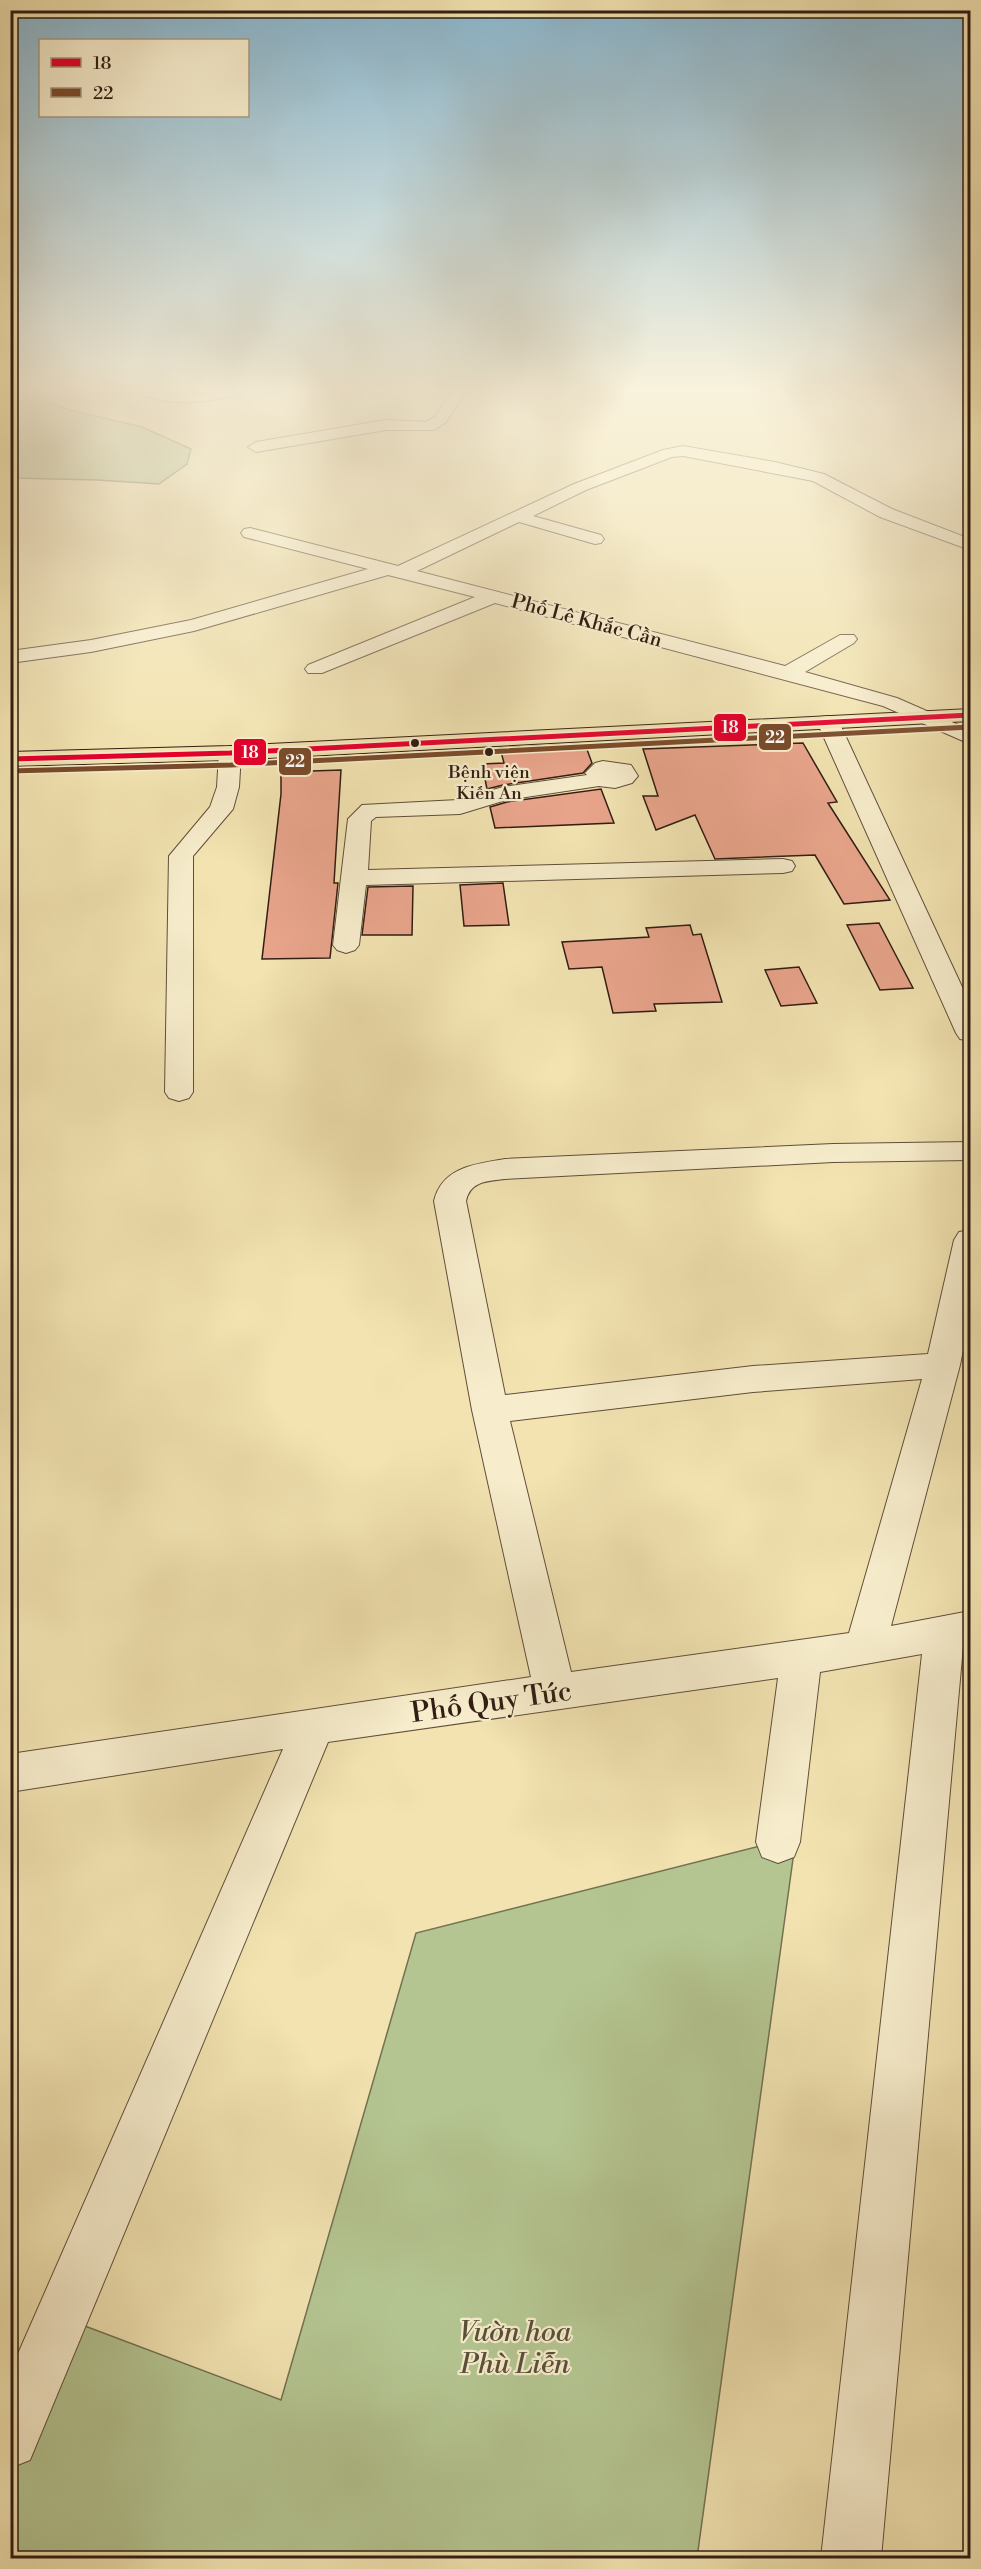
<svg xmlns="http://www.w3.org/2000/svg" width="981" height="2569" font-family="'Libre Bodoni',serif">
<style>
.green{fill:#b4c591;stroke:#727152;stroke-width:1.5}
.building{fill:#e9a58c;stroke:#311d13;stroke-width:1.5}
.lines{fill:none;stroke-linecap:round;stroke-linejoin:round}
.minor-casing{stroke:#614e3a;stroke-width:2}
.major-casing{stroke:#311d13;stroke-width:2}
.minor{fill:#f7edcc;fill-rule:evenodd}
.major{fill:#f2e3b1;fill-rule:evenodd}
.bus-1-casing{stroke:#f7edcc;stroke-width:8}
.bus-2-casing{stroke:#f7edcc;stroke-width:8}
.bus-1{stroke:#e4002b;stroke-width:5}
.bus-2{stroke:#7a4b2a;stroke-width:5}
.bus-dot{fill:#311d13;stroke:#f7edcc;stroke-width:2}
.labels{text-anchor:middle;stroke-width:4.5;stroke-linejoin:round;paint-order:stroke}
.far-bus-label{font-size:18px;fill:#311d13;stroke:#f7edcc}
.far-street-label{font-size:20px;fill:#311d13;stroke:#f7edcc}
.near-street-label{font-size:28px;fill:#311d13;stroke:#f7edcc}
.near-park-label{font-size:28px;font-style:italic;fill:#584f39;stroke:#f7edcc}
.line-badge{stroke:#f7edcc;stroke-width:2}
.badge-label{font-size:16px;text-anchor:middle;font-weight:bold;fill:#fff}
</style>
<rect width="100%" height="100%" fill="#f2e3b1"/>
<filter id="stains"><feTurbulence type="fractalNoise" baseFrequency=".00333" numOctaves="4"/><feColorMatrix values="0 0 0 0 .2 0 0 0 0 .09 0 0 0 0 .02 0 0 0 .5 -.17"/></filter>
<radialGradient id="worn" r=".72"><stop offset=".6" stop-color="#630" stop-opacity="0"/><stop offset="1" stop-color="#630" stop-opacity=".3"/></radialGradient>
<path class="green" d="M 11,388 L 17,388 L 66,409 L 142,427 L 191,449 L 187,464 L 159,484 L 98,480 L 11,478 Z
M 796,1837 L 697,2558 L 11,2558 L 11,2426 L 61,2317 L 281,2400 L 416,1933 Z"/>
<path class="building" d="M 803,743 L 837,802 L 828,803 L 890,900 L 844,904 L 815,855 L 715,859 L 695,815 L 656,830 L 643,796 L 658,796 L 643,749 Z
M 585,744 L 592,763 L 583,773 L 503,785 L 487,789 L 482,764 L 504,763 L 500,748 Z
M 341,770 L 334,883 L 338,883 L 330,958 L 262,959 L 281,794 L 281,772 Z
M 601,789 L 614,823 L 495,828 L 490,807 L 507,802 Z
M 503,883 L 509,925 L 464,926 L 460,885 Z
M 413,886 L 412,935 L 362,935 L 368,887 Z
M 879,923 L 913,988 L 880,990 L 847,925 Z
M 690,925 L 693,935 L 701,934 L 722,1002 L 654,1004 L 656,1011 L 613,1013 L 602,967 L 569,969 L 562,942 L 649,937 L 646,928 Z
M 799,967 L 817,1003 L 781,1006 L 765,970 Z"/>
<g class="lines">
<defs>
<path id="minor" d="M 124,388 C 145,388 165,395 186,395 C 207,395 227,388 248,388 L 246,391 C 200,406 172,406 126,391 Z
M 454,388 L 468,388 L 446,422 L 434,430 L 386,430 L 256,452 L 248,447 L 256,442 L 386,420 L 426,422 L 436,416 Z
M 857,388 L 874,388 L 860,398 L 850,398 L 848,395 Z
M 953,388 L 970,388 L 970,395 L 955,391 Z
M 683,446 L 775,462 L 824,474 L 892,509 L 970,539 L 970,550 L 880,517 L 813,481 L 683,456 L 672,457 L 586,490 L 533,516 L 601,535 L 604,539 L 601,543 L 595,544 L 519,522 L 417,571 L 785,666 L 840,635 L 854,635 L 857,639 L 854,643 L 805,672 L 897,698 L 970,730 L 970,744 L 883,706 L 495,603 L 322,673 L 308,673 L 305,669 L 308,665 L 475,597 L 388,575 L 194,631 L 91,652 L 10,663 L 10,651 L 91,640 L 191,620 L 368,569 L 244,537 L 241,533 L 244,529 L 250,528 L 398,566 L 574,484 L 663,450 Z
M 828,716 L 836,717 L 839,722 L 970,1004 L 970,1041 L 960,1039 L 956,1033 L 817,722 L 820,717 Z
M 230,746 L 238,748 L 241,753 L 239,787 L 233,809 L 193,856 L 193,1092 L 189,1098 L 179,1101 L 169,1098 L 165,1092 L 169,856 L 210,807 L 217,787 L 219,753 L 222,748 Z
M 603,761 L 631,765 L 638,776 L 632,783 L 615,788 L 599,786 L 506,800 L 460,814 L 376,817 L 371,821 L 368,870 L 783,859 L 792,861 L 795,866 L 792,871 L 783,873 L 366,885 L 359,945 L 355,950 L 346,953 L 337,950 L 333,945 L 348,819 L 362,805 L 458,800 L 503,787 L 587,775 L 585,773 L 595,763 Z
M 970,1142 L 970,1160 L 833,1162 L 505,1179 C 488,1181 470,1181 466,1201 L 505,1395 L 753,1366 L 928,1354 L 954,1240 L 959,1232 L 970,1230 L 970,1316 L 960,1365 L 891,1626 L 970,1611 L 970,1645 L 963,1646 L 881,2558 L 821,2558 L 922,1654 L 820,1672 L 800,1842 L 794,1857 L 778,1863 L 762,1857 L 756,1842 L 778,1678 L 328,1742 L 30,2460 L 10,2468 L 10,2372 L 283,1749 L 10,1792 L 10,1754 L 531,1677 L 472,1410 L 434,1201 C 442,1167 475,1164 505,1159 L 833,1144 ZM 922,1379 L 849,1633 L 571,1672 L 510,1421 L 753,1392 Z"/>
<path id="major" d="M 970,709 L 970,721 L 230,760 L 10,766 L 10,752 L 230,746 Z"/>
</defs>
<use href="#minor" class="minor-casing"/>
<use href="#major" class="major-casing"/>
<use href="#minor" class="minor"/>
<use href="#major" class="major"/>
<defs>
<path id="bus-1" d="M 10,759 L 230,753 L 970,715"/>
<path id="bus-2" d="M 10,771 L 231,765 L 970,727"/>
</defs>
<use href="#bus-1" class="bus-1-casing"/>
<use href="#bus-2" class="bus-2-casing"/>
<use href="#bus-1" class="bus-1"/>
<use href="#bus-2" class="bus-2"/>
</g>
<linearGradient id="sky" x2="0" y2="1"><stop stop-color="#89b8d2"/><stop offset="0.52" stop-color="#f9f2dc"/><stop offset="1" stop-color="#f9f2dc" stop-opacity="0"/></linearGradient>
<rect width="981" height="748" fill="url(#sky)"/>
<g class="bus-dot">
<circle cx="415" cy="743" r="5"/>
<circle cx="489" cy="752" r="5"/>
</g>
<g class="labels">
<g class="far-bus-label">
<text x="489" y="778">Bệnh viện<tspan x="489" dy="21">Kiến An</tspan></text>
</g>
<g class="far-street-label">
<text transform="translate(587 620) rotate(15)" y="7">Phố Lê Khắc Cần</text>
</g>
<g class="near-street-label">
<text transform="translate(491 1701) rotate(-8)" y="10">Phố Quy Tức</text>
</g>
<g class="near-park-label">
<text x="515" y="2341">Vườn hoa<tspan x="515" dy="32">Phù Liễn</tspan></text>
</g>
</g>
<g class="line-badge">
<rect x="713" y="713" width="34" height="29" rx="6" fill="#e4002b"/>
<rect x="758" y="723" width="34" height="28" rx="6" fill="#7a4b2a"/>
<rect x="233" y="738" width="34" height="28" rx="6" fill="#e4002b"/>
<rect x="278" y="747" width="34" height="29" rx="6" fill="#7a4b2a"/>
</g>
<g class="badge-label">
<text x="730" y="733">18</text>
<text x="775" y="743">22</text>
<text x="250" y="758">18</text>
<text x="295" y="767">22</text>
</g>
<rect width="981" height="2569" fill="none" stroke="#f2e3b1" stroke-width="36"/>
<rect x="12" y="12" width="957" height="2545" fill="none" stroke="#311d13" stroke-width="3"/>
<rect x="18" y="18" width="945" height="2533" fill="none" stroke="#311d13" stroke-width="1.5"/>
<rect x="39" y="39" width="210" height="78" fill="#f7edcc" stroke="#a89a82" stroke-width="1.5"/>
<rect x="51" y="58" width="30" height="9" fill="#e4002b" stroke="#a89a82" stroke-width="1.5"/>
<text x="93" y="69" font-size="18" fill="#311d13">18</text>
<rect x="51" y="88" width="30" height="9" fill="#7a4b2a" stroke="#a89a82" stroke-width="1.5"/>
<text x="93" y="99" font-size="18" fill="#311d13">22</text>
<rect width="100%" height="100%" filter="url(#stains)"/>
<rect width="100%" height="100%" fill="url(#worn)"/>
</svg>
